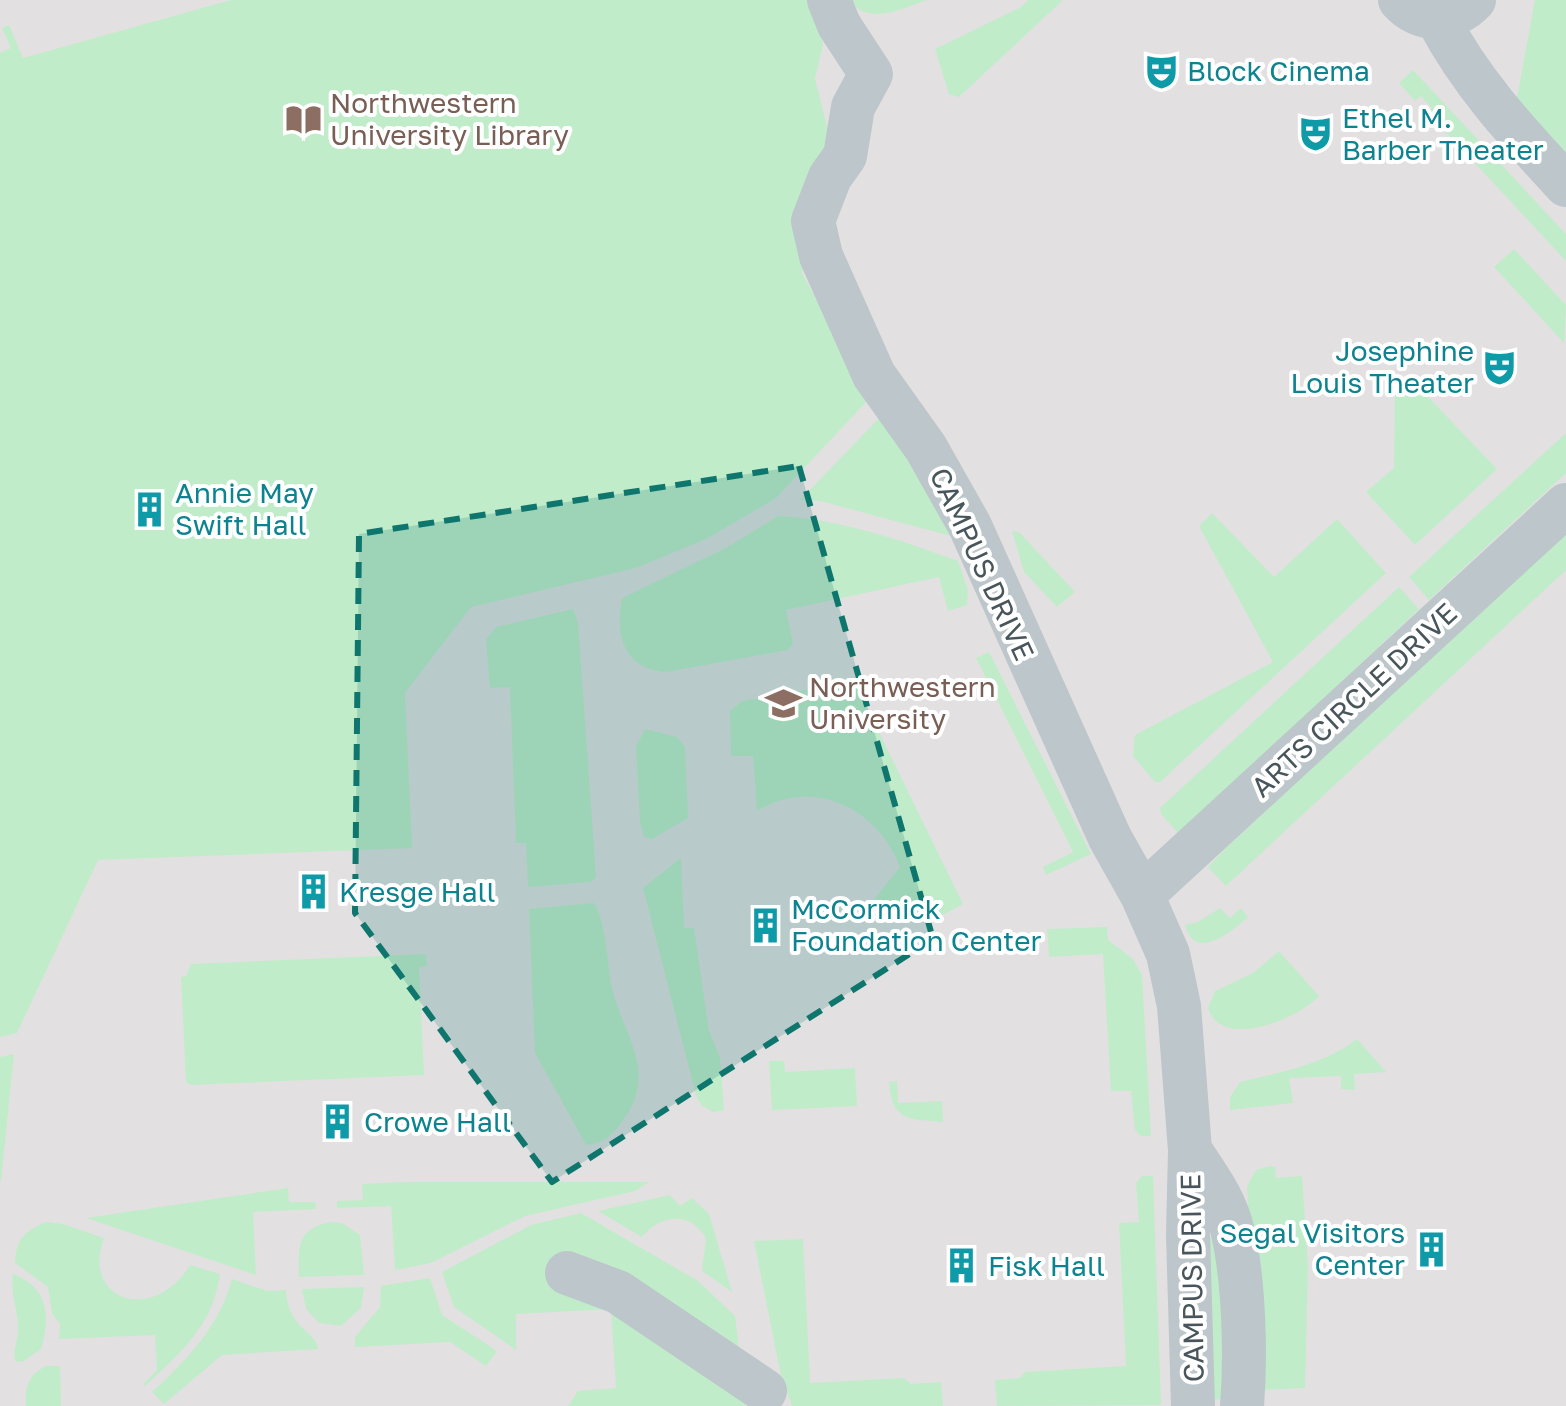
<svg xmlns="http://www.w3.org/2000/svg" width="1566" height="1406" font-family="'Golos Text',sans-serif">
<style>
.education{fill:#e3e0e1}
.green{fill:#c1ecca}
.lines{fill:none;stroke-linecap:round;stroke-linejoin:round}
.minor{stroke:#bcc6cb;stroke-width:44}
.marked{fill:#0f766e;fill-opacity:0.2;stroke:#0f766e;stroke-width:6;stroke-dasharray:16 10;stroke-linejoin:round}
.labels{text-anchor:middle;stroke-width:8;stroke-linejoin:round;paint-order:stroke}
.culture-label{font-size:28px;fill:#0d838f;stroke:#fff;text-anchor:start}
.education-label{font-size:28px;fill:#785e54;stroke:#fff;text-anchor:start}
.street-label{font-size:28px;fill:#48565b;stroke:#fff}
</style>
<rect width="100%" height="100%" fill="#f2eff0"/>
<path class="education" d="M 0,0 L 1566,0 L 1566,1406 L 0,1406 Z"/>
<path class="green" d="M 231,0 L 808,0 L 823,44 L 815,79 L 829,134 L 802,273 L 869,399 L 776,498 L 708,538 L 636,568 L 471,607 L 405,693 L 412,848 L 98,860 L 17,1033 L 0,1037 L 0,53 L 11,48 L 2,28 L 9,25 L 23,58 Z
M 850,0 L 927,0 C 903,8 868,27 850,0 Z
M 1028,0 L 1063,0 L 959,97 L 949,94 L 935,49 L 1021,7 Z
M 1535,0 L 1566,0 L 1566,170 L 1514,114 Z
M 1413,70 L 1566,234 L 1566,261 L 1428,113 L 1432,108 L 1421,96 L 1415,101 L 1399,83 Z
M 1514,249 L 1566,305 L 1564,343 L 1494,267 Z
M 1410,378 L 1497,469 L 1415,545 L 1366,492 L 1394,468 L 1395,390 Z
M 888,409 L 951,536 L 820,501 L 800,500 Z
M 1566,433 L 1566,473 L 1429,600 L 1409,577 Z
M 1212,513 L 1274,577 L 1337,519 L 1386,573 L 1160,782 L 1155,782 L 1133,756 L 1135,735 L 1273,662 L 1199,526 Z
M 778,516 C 840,519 900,540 958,561 L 968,590 L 967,605 L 948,611 L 939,577 L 786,610 L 793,643 L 788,650 L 666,672 C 623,669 615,635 622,598 L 726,548 Z
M 1012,531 L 1019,532 L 1075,592 L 1057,607 L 1024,572 Z
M 1566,533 L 1566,570 L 1226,886 L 1208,867 L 1230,844 Z
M 1399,587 L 1419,609 L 1179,834 L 1161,814 L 1160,808 Z
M 573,609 L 578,623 L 596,877 L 591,882 L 528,887 L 526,843 L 516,843 L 510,687 L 490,688 L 486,639 L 496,627 Z
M 989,652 L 1091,854 L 1046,875 L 1043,867 L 1073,852 L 976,658 Z
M 854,681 L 963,904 L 941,916 L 857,921 L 900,867 C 878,809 814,776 757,811 L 753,756 L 731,756 L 730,711 L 742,701 Z
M 645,729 L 677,737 L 685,747 L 688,818 L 652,839 L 644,837 L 640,822 L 636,746 Z
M 681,858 L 684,928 L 694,928 L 709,1031 L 720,1057 L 724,1110 L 713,1112 L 701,1105 L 696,1095 L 643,888 Z
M 594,903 C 607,922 607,968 613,992 C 626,1039 657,1073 624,1119 C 614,1134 605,1143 586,1145 L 535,1053 L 529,909 Z
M 1220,908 L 1230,918 L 1241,908 L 1248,917 C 1232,931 1195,963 1185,925 L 1198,922 Z
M 1107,927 L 1108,940 L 1133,959 L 1142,975 L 1151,1136 L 1141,1136 L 1135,1130 L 1131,1091 L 1111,1091 L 1103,954 L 1049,957 L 1047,929 Z
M 1279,951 L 1319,996 C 1298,1019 1221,1051 1208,1008 L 1215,991 L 1253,973 Z
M 426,954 L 427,966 L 419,967 L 424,1075 L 191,1085 L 186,1082 L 181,977 L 186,976 L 191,964 Z
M 1357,1039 L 1386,1072 L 1354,1074 L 1355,1090 L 1341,1089 L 1341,1076 L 1289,1078 L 1293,1103 L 1230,1110 L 1230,1097 L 1240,1082 C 1281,1072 1323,1065 1357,1039 Z
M 14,1054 L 1,1180 L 0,1181 L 0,1057 Z
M 769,1061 L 784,1061 L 785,1072 L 855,1068 L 857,1106 L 772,1110 Z
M 897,1081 L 898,1103 L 942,1101 L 943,1122 C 909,1119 892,1122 889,1082 Z
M 1269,1166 L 1275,1167 L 1276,1178 L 1302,1176 L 1308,1267 L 1305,1388 L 1258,1390 L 1247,1186 L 1256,1170 Z
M 1142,1176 L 1153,1176 L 1161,1405 L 997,1406 L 995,1380 L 1020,1378 L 1025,1372 L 1126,1366 L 1119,1223 L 1139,1222 L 1136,1183 Z
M 404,1182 L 649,1182 L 635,1191 L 525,1216 L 431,1263 L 395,1270 L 391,1206 L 337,1208 L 337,1201 L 363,1200 L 362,1184 Z
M 288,1188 L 289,1202 L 315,1202 L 316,1209 L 253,1212 L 256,1275 L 86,1218 Z
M 670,1195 L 680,1206 L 692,1198 L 709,1214 L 732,1292 L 702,1271 L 706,1239 C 692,1211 660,1214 642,1237 L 598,1211 Z
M 581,1213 L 698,1281 L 735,1316 L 739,1349 L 720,1375 L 746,1406 L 568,1406 L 578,1391 L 616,1388 L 611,1309 L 516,1314 L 516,1350 L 454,1307 L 442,1272 L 531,1225 Z
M 46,1222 L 63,1224 L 104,1238 C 81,1302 154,1324 190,1265 L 220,1274 C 213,1325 181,1353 145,1386 L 143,1384 L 157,1370 L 155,1335 L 59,1339 L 60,1324 L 52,1313 L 48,1287 L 15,1263 C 16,1238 24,1232 46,1222 Z
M 331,1222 L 342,1223 L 360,1235 L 364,1275 L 299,1277 C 298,1247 297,1228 331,1222 Z
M 1215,1232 L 1219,1233 L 1227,1397 L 1211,1401 L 1208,1239 Z
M 803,1239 L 810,1383 L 904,1378 L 911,1384 L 941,1382 L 943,1406 L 792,1406 L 781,1376 L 754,1241 Z
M 13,1274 C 50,1288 50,1319 41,1349 L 22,1362 L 15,1361 C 13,1350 18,1340 18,1328 C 18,1310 10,1293 13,1274 Z
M 430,1278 L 442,1315 L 497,1351 L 486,1366 L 450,1342 L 355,1347 L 355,1337 L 380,1307 L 381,1286 Z
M 232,1279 L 267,1291 L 286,1290 C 288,1330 316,1330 318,1349 L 222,1355 L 164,1404 L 152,1392 C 187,1359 219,1327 232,1279 Z
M 364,1287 L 361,1308 L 341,1326 L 319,1323 L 306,1309 L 302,1289 Z
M 46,1366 L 60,1366 L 61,1406 L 26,1406 C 25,1388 28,1374 46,1366 Z"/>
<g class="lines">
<path class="minor" d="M 829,0 L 839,25 L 871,74 L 853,107 L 845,156 L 830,177 L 813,221 L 821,256 L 874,375 L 926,448 L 970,526 L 1110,838 L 1142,895 L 1168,954 L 1179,1006 L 1190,1150 L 1188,1234 L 1193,1406
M 1400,0 C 1420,23 1454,22 1474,0
M 1437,18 C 1471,83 1516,131 1566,185
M 1142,895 L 1566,505
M 1190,1150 C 1207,1176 1227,1202 1233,1233 C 1244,1282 1246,1355 1242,1406
M 567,1273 L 618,1292 L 765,1391"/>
</g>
<path class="marked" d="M 799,466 L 933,939 L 552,1182 L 355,913 L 359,534 Z"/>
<defs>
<symbol id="theatre-bare" viewBox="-9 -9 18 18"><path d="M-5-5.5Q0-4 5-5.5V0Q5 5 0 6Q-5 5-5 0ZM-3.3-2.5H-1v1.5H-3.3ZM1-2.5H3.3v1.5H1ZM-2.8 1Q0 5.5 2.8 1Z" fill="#0f9aa8" stroke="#fff" stroke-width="2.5" paint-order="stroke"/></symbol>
<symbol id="library-bare" viewBox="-9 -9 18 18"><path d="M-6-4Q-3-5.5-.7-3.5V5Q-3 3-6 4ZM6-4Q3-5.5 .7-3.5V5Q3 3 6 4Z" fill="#8d6e63" stroke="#fff" stroke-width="2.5" paint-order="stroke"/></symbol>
<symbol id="building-bare" viewBox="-9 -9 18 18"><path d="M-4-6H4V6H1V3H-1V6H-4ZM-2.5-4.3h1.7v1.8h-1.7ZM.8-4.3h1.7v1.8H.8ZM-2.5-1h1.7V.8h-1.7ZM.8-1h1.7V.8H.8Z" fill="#0f9aa8" stroke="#fff" stroke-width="2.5" paint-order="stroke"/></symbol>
<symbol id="university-bare" viewBox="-9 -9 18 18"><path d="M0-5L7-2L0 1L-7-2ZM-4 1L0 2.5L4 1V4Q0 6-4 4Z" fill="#8d6e63" stroke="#fff" stroke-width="2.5" paint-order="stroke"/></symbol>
</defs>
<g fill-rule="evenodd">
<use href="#theatre-bare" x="1136" y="46" width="51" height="51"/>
<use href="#library-bare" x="278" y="94" width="51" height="51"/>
<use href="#theatre-bare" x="1290" y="108" width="51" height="51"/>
<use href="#theatre-bare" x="1474" y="342" width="51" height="51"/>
<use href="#building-bare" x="124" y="484" width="51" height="51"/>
<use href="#university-bare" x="758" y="678" width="51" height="51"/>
<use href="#building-bare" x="288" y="866" width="51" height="51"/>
<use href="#building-bare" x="740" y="900" width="51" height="51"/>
<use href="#building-bare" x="312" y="1096" width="51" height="51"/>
<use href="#building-bare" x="1406" y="1224" width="51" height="51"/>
<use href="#building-bare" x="936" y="1240" width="51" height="51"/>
</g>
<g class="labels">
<g class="culture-label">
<text x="1187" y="81">Block Cinema</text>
<text x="1342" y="128">Ethel M.<tspan x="1342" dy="32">Barber Theater</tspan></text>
<text x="1474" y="361" text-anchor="end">Josephine<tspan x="1474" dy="32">Louis Theater</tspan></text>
<text x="175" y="503">Annie May<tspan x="175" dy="32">Swift Hall</tspan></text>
<text x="339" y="902">Kresge Hall</text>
<text x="791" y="919">McCormick<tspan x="791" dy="32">Foundation Center</tspan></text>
<text x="364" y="1132">Crowe Hall</text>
<text x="1405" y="1243" text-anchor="end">Segal Visitors<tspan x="1405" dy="32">Center</tspan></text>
<text x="988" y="1276">Fisk Hall</text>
</g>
<g class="education-label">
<text x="330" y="113">Northwestern<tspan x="330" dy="32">University Library</tspan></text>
<text x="809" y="697">Northwestern<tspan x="809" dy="32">University</tspan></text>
</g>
<g class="street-label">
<text transform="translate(982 564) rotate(65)" y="10">CAMPUS DRIVE</text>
<text transform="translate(1354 700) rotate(-43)" y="10">ARTS CIRCLE DRIVE</text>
<text transform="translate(1192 1278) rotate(-91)" y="10">CAMPUS DRIVE</text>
</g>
</g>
</svg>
